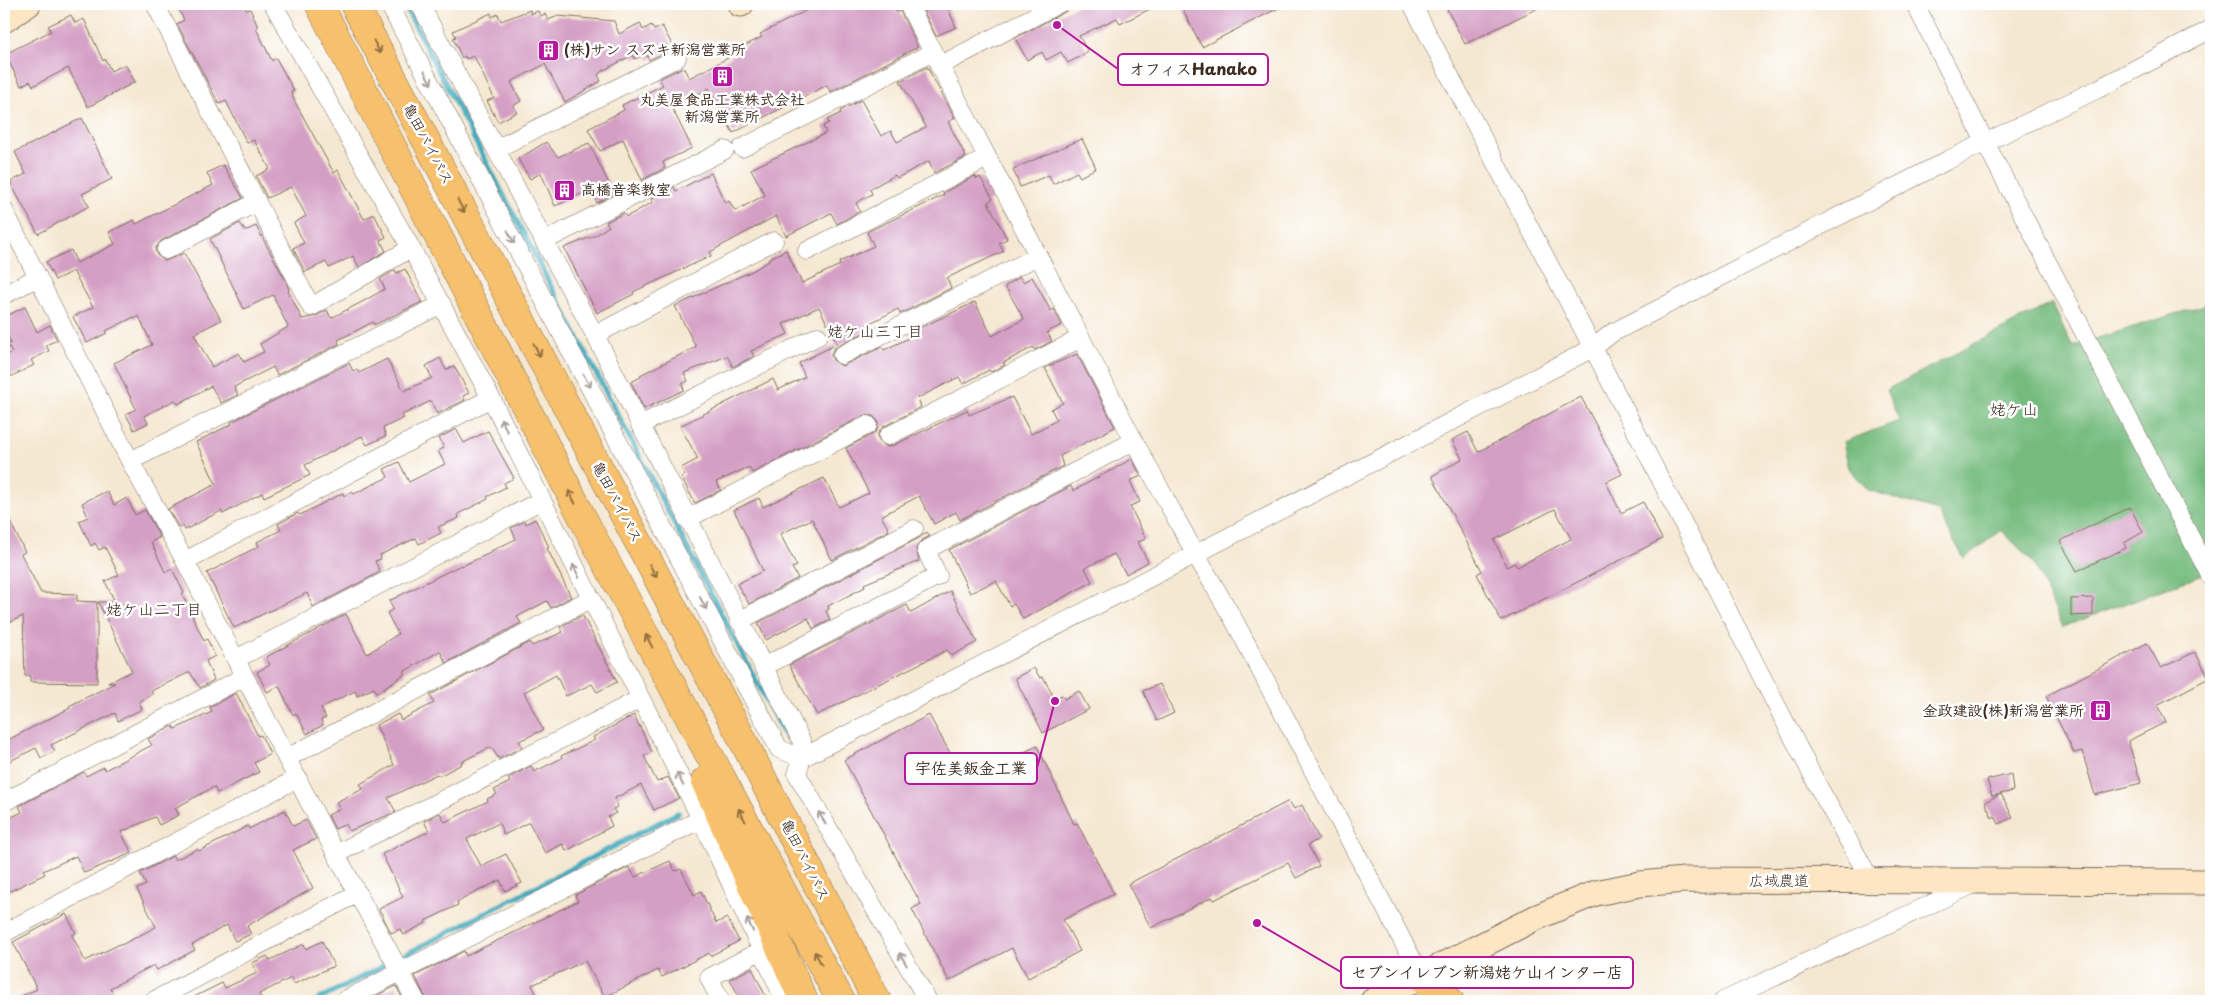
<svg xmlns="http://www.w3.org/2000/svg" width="2215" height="1005" font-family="'Playpen Sans','Klee One',sans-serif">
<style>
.forest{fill:#75bb7e;stroke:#58724e}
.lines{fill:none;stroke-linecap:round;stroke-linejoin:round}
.stream{stroke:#40abbf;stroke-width:5.5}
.building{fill:#d49fc5;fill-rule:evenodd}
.street-casing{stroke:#7c6c5d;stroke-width:19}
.secondary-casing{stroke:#7c6c5d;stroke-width:27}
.highway-casing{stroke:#7c6c5d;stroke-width:29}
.street{stroke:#fff;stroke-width:18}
.secondary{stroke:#fce6c4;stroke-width:25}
.highway{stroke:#f7c06c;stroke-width:28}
.oneway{stroke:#906e41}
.oneway2{stroke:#a79f9a}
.labels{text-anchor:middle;stroke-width:5;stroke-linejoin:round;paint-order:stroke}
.poi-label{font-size:15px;font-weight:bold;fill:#3b2a1e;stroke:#fff;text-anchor:start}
.street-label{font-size:15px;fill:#3b2a1e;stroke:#fff}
.neighbourhood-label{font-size:16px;fill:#3b2a1e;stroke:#fff}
.leader{fill:none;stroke:#b5179e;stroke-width:2}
.callout-dot{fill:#b5179e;stroke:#fff;stroke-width:2}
.callout{fill:#fff;stroke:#b5179e;stroke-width:2}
.callout-label{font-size:16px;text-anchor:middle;font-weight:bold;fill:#3b2a1e}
</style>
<rect width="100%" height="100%" fill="#fff"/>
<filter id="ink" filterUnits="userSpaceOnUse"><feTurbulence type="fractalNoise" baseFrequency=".02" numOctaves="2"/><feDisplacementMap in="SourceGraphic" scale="10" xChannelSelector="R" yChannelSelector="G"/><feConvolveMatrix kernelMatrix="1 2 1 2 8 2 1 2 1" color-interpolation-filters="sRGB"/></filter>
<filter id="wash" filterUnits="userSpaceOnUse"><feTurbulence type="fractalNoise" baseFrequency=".0096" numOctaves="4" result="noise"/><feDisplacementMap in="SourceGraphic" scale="20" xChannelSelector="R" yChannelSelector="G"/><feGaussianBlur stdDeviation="1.12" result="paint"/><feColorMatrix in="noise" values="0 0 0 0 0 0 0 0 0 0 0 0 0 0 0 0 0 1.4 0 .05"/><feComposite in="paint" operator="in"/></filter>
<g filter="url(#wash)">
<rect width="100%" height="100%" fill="#f5e8d2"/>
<path class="forest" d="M 2052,303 L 2072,346 L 2211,303 L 2211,571 L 2063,627 L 2033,562 L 2001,530 L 1964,559 L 1938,511 L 1868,490 L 1849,468 L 1843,442 L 1899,421 L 1886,390 Z"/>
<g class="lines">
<path class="stream" d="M 404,4 L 786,738
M 316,1001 L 678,813"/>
</g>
<g id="blocks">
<path class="building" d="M 176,4 L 243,4 L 246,10 L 250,9 L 258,27 L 256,28 L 272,61 L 276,58 L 294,91 L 291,92 L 295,102 L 334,173 L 338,170 L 364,219 L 374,214 L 386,237 L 380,240 L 386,251 L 359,267 L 353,256 L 329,268 L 326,262 L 305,272 L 293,248 L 304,243 L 294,223 L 306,216 L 291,187 L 267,198 L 256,176 L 270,169 L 254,140 L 247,143 L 226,101 L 219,104 L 177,24 L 184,20 Z
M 819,4 L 892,4 L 896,12 L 900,11 L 918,47 L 830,92 L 827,85 L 733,133 L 709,88 L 672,108 L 692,148 L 663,162 L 665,168 L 642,180 L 623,139 L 600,151 L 588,129 L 624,110 L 622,105 L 663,85 L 659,79 L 683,67 L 689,78 L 732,56 L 730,53 L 762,37 L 760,34 Z
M 920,4 L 946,4 L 956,27 L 936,36 Z
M 1080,4 L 1160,4 L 1120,24 L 1117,18 L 1079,36 L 1088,52 L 1068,63 L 1061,52 L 1046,60 L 1042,52 L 1027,60 L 1015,38 Z
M 1195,4 L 1286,4 L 1202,47 L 1183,10 Z
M 1457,4 L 1546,4 L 1465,44 L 1447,9 Z
M 530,10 L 531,14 L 538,11 L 540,16 L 545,14 L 548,20 L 558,16 L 614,21 L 619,34 L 640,23 L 643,30 L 651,25 L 654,30 L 662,26 L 674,48 L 649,60 L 646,54 L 635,59 L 633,55 L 602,71 L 598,75 L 601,81 L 565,102 L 545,64 L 511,82 L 521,101 L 513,106 L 517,112 L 498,122 L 487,101 L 494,98 L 474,56 L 466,59 L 465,56 L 462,58 L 453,38 L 456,37 L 453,31 L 491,13 L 492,17 L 498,14 L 501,21 Z
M 71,15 L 75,23 L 84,19 L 103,61 L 105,59 L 111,71 L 125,64 L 135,82 L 88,107 L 68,68 L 33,86 L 30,81 L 21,86 L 5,54 L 51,31 L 48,26 Z
M 927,67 L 955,118 L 948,122 L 966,157 L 934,173 L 929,161 L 897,178 L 895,175 L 870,189 L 872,194 L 856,203 L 860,211 L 837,224 L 831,213 L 786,236 L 776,216 L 710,252 L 711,256 L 633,292 L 634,294 L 597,313 L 564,248 L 596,235 L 609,226 L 606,222 L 624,213 L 626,217 L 653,202 L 651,199 L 674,187 L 676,191 L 711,173 L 725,203 L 729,201 L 735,211 L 765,195 L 751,169 L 826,133 L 823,126 L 829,123 L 827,120 L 841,113 L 840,111 L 861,100 L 881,136 L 891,131 L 897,142 L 926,127 L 900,81 Z
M 82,118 L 112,179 L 82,194 L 89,206 L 38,234 L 10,182 L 26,174 L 15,152 Z
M 1082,139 L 1096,168 L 1080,177 L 1077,172 L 1053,184 L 1049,175 L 1020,187 L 1013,169 Z
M 546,142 L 558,157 L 589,143 L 614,194 L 597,203 L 590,190 L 555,206 L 541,173 L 530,179 L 518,159 Z
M 223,165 L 243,198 L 161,241 L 155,249 L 157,255 L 165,261 L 184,253 L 221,320 L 194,334 L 212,367 L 239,353 L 244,362 L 264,352 L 260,344 L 288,327 L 273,295 L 244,309 L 210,239 L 240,223 L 245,231 L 256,226 L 286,281 L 289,290 L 288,291 L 302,319 L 316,316 L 327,310 L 331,318 L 362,302 L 385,289 L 380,279 L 395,270 L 397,273 L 405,269 L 422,302 L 374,325 L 373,322 L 338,340 L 339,344 L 277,375 L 273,367 L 234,387 L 238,395 L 221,403 L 211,386 L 178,404 L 175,400 L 144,416 L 148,423 L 134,430 L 126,414 L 136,409 L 114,363 L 152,345 L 139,316 L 134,319 L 134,317 L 106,331 L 107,333 L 87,343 L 73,317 L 93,307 L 73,271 L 55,280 L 46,262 L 71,250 L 77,263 L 115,244 L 109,232 L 134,220 L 136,224 L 213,185 L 207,173 Z
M 975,176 L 977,179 L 980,177 L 993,199 L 988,202 L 1007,239 L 999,243 L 1004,251 L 947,278 L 951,288 L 900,314 L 898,309 L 870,323 L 873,328 L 833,349 L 831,355 L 833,360 L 842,366 L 882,347 L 884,350 L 911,337 L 909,333 L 975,302 L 992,336 L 1024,319 L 1005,286 L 1020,277 L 1023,282 L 1032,277 L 1051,311 L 1054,309 L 1062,325 L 1047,332 L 1052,341 L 1035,350 L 1033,347 L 1003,363 L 1005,365 L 991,372 L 989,370 L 963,384 L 959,377 L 918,398 L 921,407 L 883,427 L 877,435 L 879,441 L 887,447 L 892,446 L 967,410 L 969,415 L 1012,397 L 1031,434 L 1057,420 L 1051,409 L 1063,403 L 1045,368 L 1077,354 L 1115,427 L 1060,456 L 1063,466 L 960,520 L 956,512 L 934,524 L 919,496 L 881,516 L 889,530 L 832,560 L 812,519 L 780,534 L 797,566 L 792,568 L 798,578 L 749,604 L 737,584 L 763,571 L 734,510 L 759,498 L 763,507 L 824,478 L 839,507 L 869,493 L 846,448 L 873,434 L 877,430 L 878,421 L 873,416 L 863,416 L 752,473 L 749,467 L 716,482 L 721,490 L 695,503 L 681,477 L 685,475 L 681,468 L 698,459 L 680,426 L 773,379 L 778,390 L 805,377 L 799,363 L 837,344 L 819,307 L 783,324 L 788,334 L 751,351 L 754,356 L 733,367 L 727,356 L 684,373 L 688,381 L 682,384 L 684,390 L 644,409 L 631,382 L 641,377 L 640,375 L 696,347 L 675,306 L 752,271 L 769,261 L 768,259 L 786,250 L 802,283 L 840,265 L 839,262 L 874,246 L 867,232 L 944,195 L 943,193 Z
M 25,307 L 37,332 L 50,325 L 57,340 L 46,345 L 49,351 L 31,360 L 34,365 L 4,380 L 4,356 L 12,352 L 8,345 L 11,343 L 4,328 L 4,317 Z
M 440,358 L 446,370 L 454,366 L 469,393 L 463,396 L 465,400 L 437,414 L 431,401 L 402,415 L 404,418 L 383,428 L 386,436 L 367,445 L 362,436 L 305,465 L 310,475 L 264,497 L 262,493 L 223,514 L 221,511 L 185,530 L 183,526 L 179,528 L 168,509 L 216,484 L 196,442 L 232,424 L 231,422 L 349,363 L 353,371 L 357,369 L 359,373 L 387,359 L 404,391 L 432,378 L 426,366 Z
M 1581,397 L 1622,474 L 1606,482 L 1621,513 L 1643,502 L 1662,539 L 1501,621 L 1477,574 L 1482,571 L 1432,476 L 1462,459 L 1452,440 L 1468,432 L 1478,452 ZM 1555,509 L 1571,539 L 1517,567 L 1514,563 L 1507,567 L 1494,540 Z
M 456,429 L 464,443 L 488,431 L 514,478 L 504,483 L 506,487 L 487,497 L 488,499 L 458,514 L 459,518 L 438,527 L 441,533 L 419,544 L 416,538 L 380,555 L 381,559 L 375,561 L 380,572 L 313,607 L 307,593 L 234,628 L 207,573 L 259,546 L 257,542 L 281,530 L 278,524 L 298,513 L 300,515 L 343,493 L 344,496 L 352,492 L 354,494 L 388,477 L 384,469 L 399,462 L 409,482 L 445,464 L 438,451 L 444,448 L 439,438 Z
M 1132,459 L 1141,476 L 1130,481 L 1140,502 L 1130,506 L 1146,539 L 1138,542 L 1148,562 L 1126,574 L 1114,554 L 1085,568 L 1092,582 L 1023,619 L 1014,604 L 1010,606 L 996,581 L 970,593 L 949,550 L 1071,486 L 1073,491 Z
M 107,491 L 114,505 L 127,498 L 135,515 L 145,510 L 160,537 L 151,542 L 165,572 L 172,569 L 184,593 L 182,594 L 204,641 L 207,639 L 215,656 L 206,661 L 214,680 L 200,688 L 190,672 L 151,691 L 153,694 L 139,702 L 142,709 L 118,721 L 115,713 L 51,745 L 55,751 L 41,758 L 36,748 L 4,764 L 4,742 L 70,708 L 69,706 L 115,683 L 108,683 L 132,671 L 98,602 L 115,602 L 105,581 L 119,575 L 105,547 L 99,550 L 95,543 L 91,546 L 79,521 L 88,517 L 82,503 Z
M 2130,507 L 2143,532 L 2124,543 L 2126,548 L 2077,571 L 2060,541 Z
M 4,509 L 25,552 L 21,554 L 41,593 L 77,594 L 77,601 L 97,602 L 97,683 L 30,682 L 30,676 L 25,676 L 23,616 L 4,625 Z
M 535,519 L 549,547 L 547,548 L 571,597 L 551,608 L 547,601 L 517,617 L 521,623 L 446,663 L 440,651 L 403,672 L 405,674 L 376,693 L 374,688 L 357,696 L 355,691 L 321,708 L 326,718 L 321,720 L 323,725 L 307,734 L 296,713 L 293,715 L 279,686 L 267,692 L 257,672 L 270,665 L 266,657 L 346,614 L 367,654 L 398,634 L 387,613 L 393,609 L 389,601 L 461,565 L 462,566 L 492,552 L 491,551 L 516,539 L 511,528 L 525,521 L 526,524 Z
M 927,532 L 930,536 L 921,541 L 916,549 L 919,561 L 864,584 L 865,587 L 828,606 L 829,609 L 826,611 L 830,620 L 813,629 L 808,618 L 766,640 L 758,623 L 919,538 Z
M 950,591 L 977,642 L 951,656 L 947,650 L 817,715 L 789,665 L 907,605 L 911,613 Z
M 2093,598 L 2093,615 L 2071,616 L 2071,599 Z
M 581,616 L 583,616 L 617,682 L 597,692 L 592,684 L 566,696 L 556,675 L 524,692 L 543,730 L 519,741 L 522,747 L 499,759 L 491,747 L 461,762 L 462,764 L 439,776 L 437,774 L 388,798 L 396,812 L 349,831 L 346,824 L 335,829 L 328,815 L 340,809 L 336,802 L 363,789 L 360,784 L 394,765 L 376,725 L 398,714 L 401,720 L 434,703 L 430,695 L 530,642 L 532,646 L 563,632 L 560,627 Z
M 2147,643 L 2161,668 L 2195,652 L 2209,678 L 2157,705 L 2166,722 L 2128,741 L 2141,783 L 2095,795 L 2082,751 L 2074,753 L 2046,696 Z
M 1034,668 L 1040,678 L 1043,677 L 1055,699 L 1062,695 L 1064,699 L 1079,691 L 1089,709 L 1043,733 L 1015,678 Z
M 1160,684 L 1174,713 L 1157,721 L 1143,691 Z
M 236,693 L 258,736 L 261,735 L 270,754 L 254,763 L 259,772 L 217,793 L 214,787 L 175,808 L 179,815 L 159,825 L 155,817 L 121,832 L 132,853 L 84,873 L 76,856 L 43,871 L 45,874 L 4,894 L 4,821 L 22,812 L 19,806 L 84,772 L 86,776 L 104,767 L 105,770 L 152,745 L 148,739 L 173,726 L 175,729 L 212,712 L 210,707 Z
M 634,715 L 652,752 L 644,756 L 657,782 L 668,777 L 679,798 L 654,810 L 641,785 L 615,798 L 617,807 L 613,809 L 616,813 L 608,817 L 612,826 L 566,851 L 563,844 L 545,853 L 529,822 L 504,835 L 499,823 L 467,839 L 481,866 L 506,854 L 522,883 L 505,891 L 500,880 L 457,902 L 458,905 L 425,921 L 426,923 L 403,935 L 400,929 L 391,933 L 379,909 L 403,897 L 382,854 L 429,831 L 424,821 L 440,813 L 445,822 L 488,801 L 487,799 L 497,794 L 494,790 L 510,782 L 508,778 L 531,766 L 534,772 L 562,758 L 561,756 L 595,740 L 593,737 Z
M 929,715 L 965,780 L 1037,746 L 1074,824 L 1077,823 L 1114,894 L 1063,920 L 1080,951 L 1028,978 L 1012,948 L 949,981 L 912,909 L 921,904 L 844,760 Z
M 2011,774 L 2013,791 L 1992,796 L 1987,780 Z
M 2001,794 L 2013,817 L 1999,824 L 1995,816 L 1992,818 L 1985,802 Z
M 1289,801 L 1294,809 L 1302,805 L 1319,839 L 1308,845 L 1319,866 L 1296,878 L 1288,863 L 1214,900 L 1212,897 L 1151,928 L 1128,884 Z
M 285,810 L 293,826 L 306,820 L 316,839 L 293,850 L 313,888 L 247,926 L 251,934 L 235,941 L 227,925 L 192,945 L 195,950 L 157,970 L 154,965 L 110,988 L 114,995 L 103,1001 L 11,1001 L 37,989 L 13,942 L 66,914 L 76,933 L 72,935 L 85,961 L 120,944 L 121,945 L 156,927 L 137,889 L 146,885 L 140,873 L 173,856 L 175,860 L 197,849 L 199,851 L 248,826 L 249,829 Z
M 670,861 L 675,871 L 681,869 L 694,895 L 701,891 L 716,923 L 727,918 L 739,941 L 710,956 L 709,953 L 662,977 L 658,970 L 605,997 L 585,961 L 532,985 L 540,1001 L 427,1001 L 415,976 L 464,951 L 466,956 L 578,901 L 575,895 L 629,867 L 635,877 Z
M 322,941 L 334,966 L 294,984 L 291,978 L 259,994 L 263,1001 L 186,1001 L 222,983 L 225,988 L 257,973 L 252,963 L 267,956 L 270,960 L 304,944 L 306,949 Z
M 752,968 L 768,1001 L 741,1001 L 730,979 Z
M 396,986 L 404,1001 L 366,1001 Z"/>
</g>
</g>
<g filter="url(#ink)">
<use href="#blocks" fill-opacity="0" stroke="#7c6c5d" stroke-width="1"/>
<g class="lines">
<defs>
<path id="street" d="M 155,4 L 311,307 L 411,248
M 273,4 L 411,248 L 491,398 L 701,819 L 785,1001
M 389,4 L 779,749 L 802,758 L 1593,348 L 1612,333 L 1948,160 L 2098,89 L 2211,29
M 420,4 L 544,241 L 595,335 L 802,742 L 802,758 L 797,774 L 928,1001
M 908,4 L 1134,441 L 1196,555 L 1235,622 L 1421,976
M 1412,4 L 1593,348 L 1818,786 L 1871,881
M 1915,4 L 1985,142 L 2211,577
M 939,66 L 1058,4
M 742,148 L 933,52
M 496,149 L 677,58
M 4,210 L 130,461 L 185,561 L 336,854 L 416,1001
M 544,241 L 725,150
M 166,250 L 257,202
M 807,251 L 987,158
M 4,295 L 38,277
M 595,335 L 774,241
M 842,355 L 1038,256
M 640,425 L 818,336
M 888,436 L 1081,338
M 130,461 L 442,304
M 687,519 L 868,425
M 185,561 L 491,398
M 739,621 L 914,529
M 236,659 L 542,500
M 763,667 L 938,576 L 926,550 L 1134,441
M 287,758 L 590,599
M 4,802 L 244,677
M 336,854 L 640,699
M 4,933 L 298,778
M 153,1001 L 358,893
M 343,1001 L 701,819
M 721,1001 L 709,978 L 762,950
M 1723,1001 L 1974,884"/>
<path id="secondary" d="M 740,4 L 741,4
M 4,20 L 28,4
M 1373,1001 L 1535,918 L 1566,905 L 1596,893 L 1640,884 L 1684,880 L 2211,882"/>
<path id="highway" d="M 319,4 L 590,532 L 841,1001
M 354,4 L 734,723 L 877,1001
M 705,781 L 804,1001
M 1421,976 L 1450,1001"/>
</defs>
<use href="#street" class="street-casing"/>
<use href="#secondary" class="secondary-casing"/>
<use href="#highway" class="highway-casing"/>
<use href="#street" class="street"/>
<use href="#secondary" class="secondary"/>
<use href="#highway" class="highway"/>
</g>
<defs><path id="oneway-shaft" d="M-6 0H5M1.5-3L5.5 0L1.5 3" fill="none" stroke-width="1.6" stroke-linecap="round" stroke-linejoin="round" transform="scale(1.25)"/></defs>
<g class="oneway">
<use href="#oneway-shaft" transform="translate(377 47) rotate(62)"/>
<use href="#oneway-shaft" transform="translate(461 206) rotate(62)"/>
<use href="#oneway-shaft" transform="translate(537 350) rotate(62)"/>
<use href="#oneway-shaft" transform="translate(572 497) rotate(-117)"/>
<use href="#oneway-shaft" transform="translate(653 571) rotate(62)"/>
<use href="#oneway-shaft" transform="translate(649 641) rotate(-118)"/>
<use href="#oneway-shaft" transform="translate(742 815) rotate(-118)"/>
<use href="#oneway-shaft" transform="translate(818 958) rotate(-118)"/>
</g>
<g class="oneway2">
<use href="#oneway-shaft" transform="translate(428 78) rotate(62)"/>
<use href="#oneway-shaft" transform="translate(511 237) rotate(62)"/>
<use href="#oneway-shaft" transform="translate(587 381) rotate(62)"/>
<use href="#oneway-shaft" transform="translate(504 425) rotate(-117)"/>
<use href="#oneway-shaft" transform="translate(576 571) rotate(-116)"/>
<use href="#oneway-shaft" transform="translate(703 603) rotate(62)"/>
<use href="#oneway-shaft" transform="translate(680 779) rotate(-117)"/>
<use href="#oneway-shaft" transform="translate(822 818) rotate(-120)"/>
<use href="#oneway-shaft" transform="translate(750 925) rotate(-115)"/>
<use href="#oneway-shaft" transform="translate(903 959) rotate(-120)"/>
</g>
</g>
<defs>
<symbol id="building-square" viewBox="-11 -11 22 22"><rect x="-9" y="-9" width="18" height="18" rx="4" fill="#b5179e" stroke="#fff"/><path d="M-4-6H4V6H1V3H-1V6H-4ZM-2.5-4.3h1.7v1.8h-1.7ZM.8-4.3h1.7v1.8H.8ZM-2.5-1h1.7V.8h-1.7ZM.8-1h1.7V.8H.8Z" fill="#fff"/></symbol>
</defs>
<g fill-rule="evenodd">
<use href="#building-square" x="536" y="38" width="25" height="25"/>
<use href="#building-square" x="710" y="64" width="25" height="25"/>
<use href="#building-square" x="552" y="178" width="25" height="25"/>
<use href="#building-square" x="2088" y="698" width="25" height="25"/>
</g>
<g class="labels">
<g class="poi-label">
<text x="564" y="55">(株)サン スズキ新潟営業所</text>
<text x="722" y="105" text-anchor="middle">丸美屋食品工業株式会社<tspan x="722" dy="17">新潟営業所</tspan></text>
<text x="581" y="195">高橋音楽教室</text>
<text x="2084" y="716" text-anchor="end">金政建設(株)新潟営業所</text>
</g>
<g class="street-label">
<text transform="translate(428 144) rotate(62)" y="5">亀田バイパス</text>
<text transform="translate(617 502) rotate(62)" y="5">亀田バイパス</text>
<text transform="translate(805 860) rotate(63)" y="5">亀田バイパス</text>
<text x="1779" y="886">広域農道</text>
</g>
<g class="neighbourhood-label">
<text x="875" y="337">姥ケ山三丁目</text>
<text x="2014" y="415">姥ケ山</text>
<text x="154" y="615">姥ケ山二丁目</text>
</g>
</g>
<path class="leader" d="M1057 25L1118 69M1055 701L1037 768M1257 923L1341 972"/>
<g class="callout-dot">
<circle cx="1057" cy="25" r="5"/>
<circle cx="1055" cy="701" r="5"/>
<circle cx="1257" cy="923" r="5"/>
</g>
<g class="callout">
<rect x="1118" y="54" width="150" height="31" rx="5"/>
<rect x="905" y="753" width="132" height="31" rx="5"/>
<rect x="1341" y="957" width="292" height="31" rx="5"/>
</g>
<g class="callout-label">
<text x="1193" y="75">オフィスHanako</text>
<text x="971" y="774">宇佐美鈑金工業</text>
<text x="1487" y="978">セブンイレブン新潟姥ケ山インター店</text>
</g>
<rect width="2215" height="1005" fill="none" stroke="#fff" stroke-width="20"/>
</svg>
